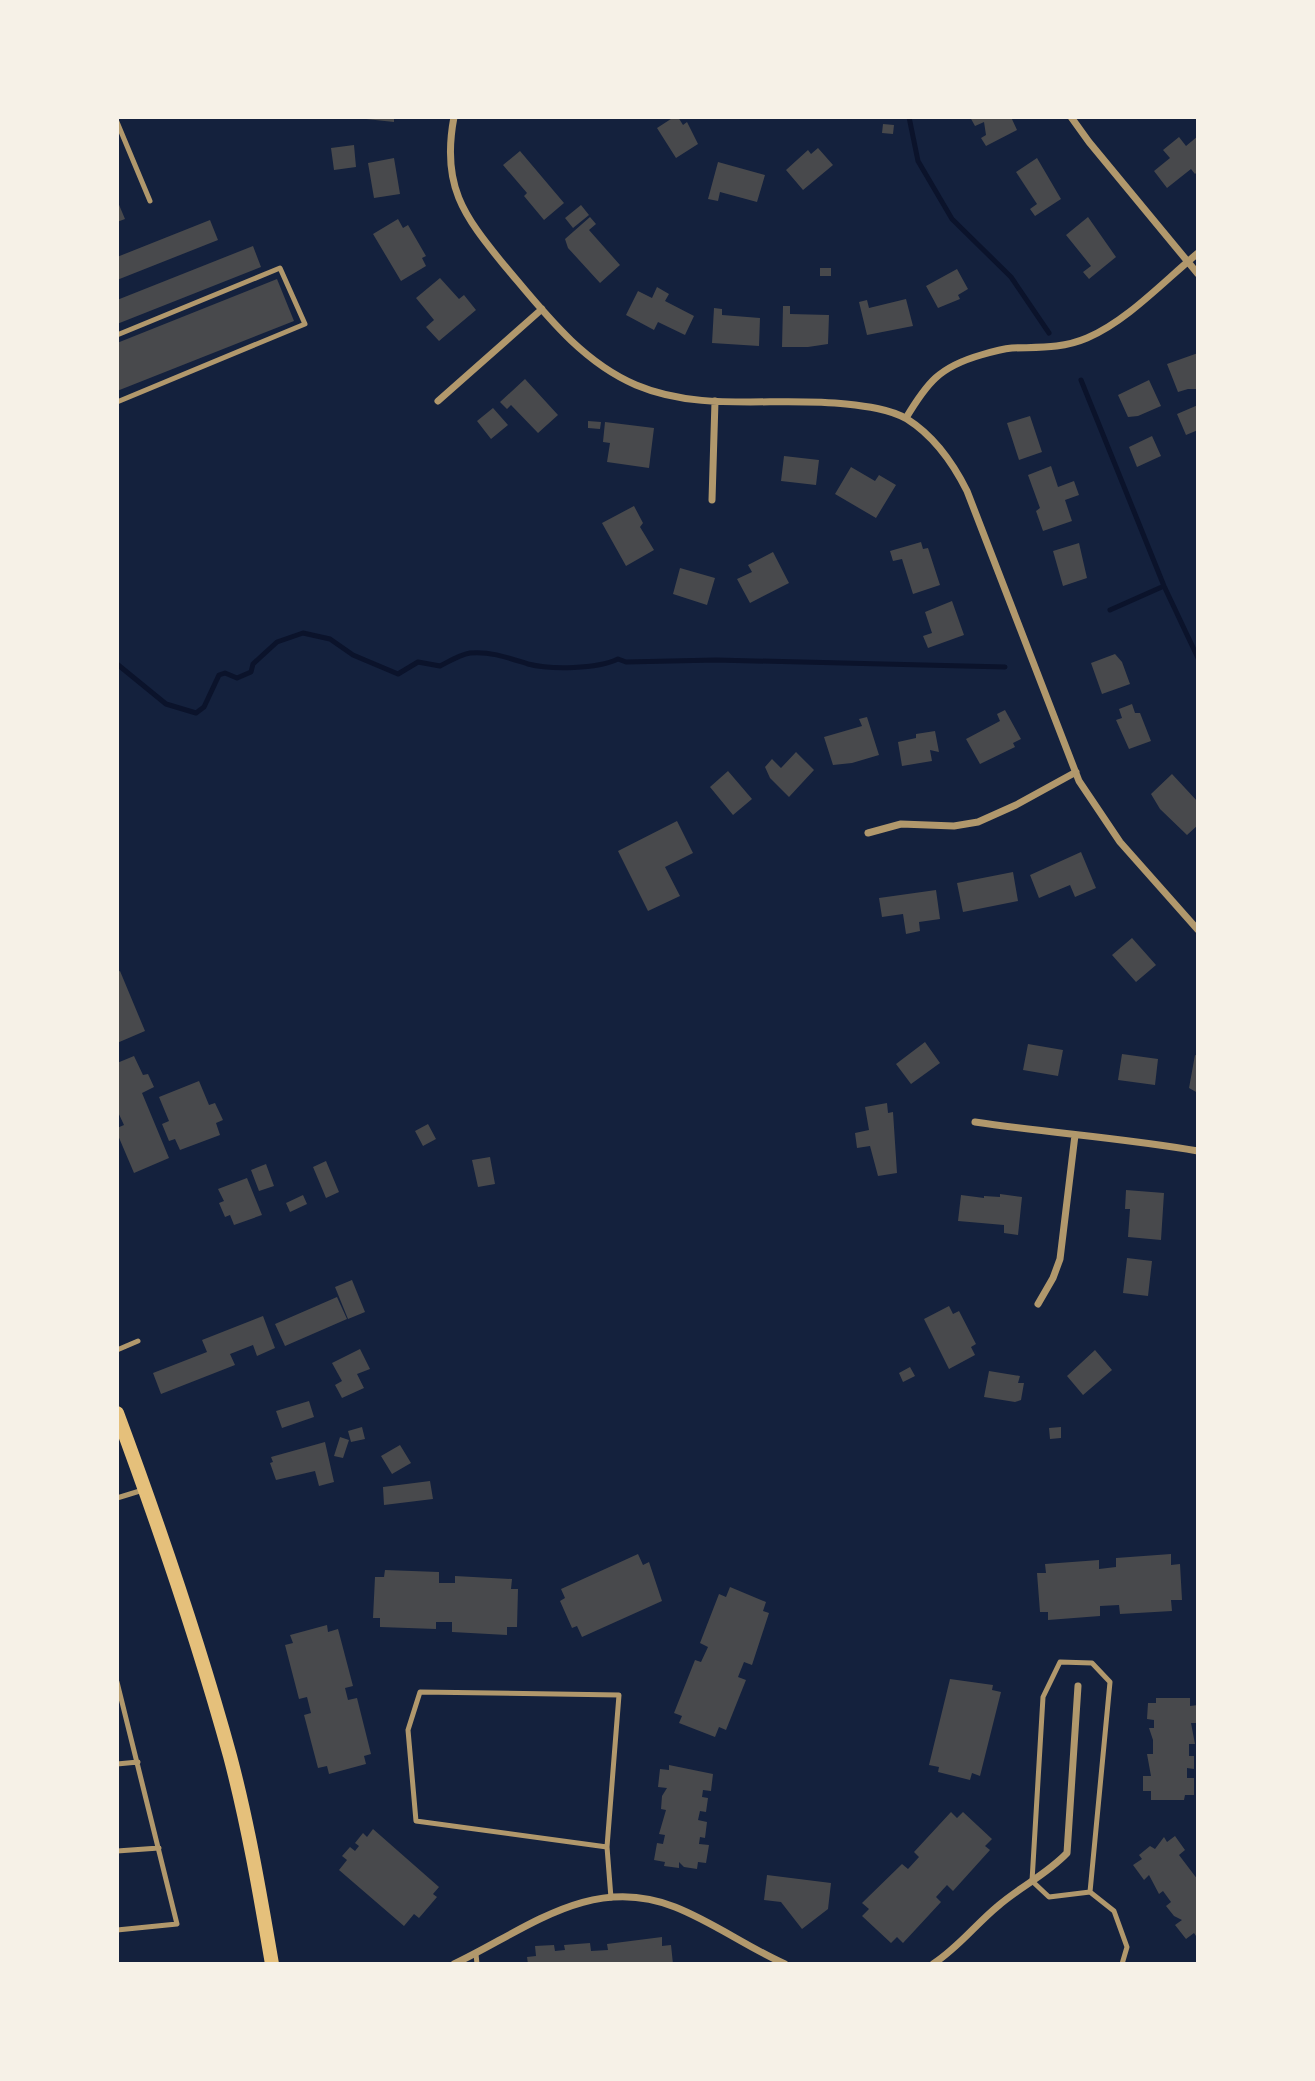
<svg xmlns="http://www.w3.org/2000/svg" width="1315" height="2081" font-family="Figtree,sans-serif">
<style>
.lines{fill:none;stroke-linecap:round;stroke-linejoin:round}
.stream{stroke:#0b132b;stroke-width:5}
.building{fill:#48494c}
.service{stroke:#b1986c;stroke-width:5}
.minor{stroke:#b1986c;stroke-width:7}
.secondary{stroke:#e5c07b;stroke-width:14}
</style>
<rect width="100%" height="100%" fill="#14213d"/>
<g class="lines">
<path class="stream" d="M 909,117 L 918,161 L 952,219 L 1011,277 L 1049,333
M 1081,380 L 1164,586 L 1198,658
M 1110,610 L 1164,586
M 117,664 L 166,704 L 196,713 L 204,707 L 219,675 L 225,673 L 237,678 L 251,672 L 253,664 L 277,642 L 303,633 L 330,639 L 353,655 L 398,674 L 418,662 L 440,666 C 450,661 459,655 470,653 C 490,651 509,658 528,664 C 551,670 597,669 618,659 L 626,662 L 716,660 L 1005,667"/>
</g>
<path class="building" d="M 366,117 L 394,117 L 394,122 L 366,119 Z
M 674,117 L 678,117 L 683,125 L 687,122 L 698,144 L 676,158 L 657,128 Z
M 970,117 L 1011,117 L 1017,130 L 986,146 L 981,138 L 986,135 L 984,122 L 975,126 Z
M 883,124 L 894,125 L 893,134 L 882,133 Z
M 1198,136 L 1198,171 L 1195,174 L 1191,169 L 1167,188 L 1154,171 L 1170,158 L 1163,150 L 1179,137 L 1186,146 Z
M 354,145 L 356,167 L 334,170 L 331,148 Z
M 818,148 L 833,165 L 803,190 L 786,170 L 808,150 L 811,154 Z
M 520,151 L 564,203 L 544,220 L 524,196 L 527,193 L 503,165 Z
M 394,158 L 400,194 L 374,198 L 368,163 Z
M 1037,158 L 1061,199 L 1035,216 L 1030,209 L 1037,204 L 1016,172 Z
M 718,162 L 765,175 L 757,202 L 720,192 L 718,201 L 708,199 Z
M 117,200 L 125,219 L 117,222 Z
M 581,205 L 589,215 L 573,228 L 565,218 Z
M 590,217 L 596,224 L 589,230 L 620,265 L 600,283 L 568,248 L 565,239 Z
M 1088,217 L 1116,257 L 1089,279 L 1083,272 L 1091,266 L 1066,235 Z
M 398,219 L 403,228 L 408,225 L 426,256 L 422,258 L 426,266 L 401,281 L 373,234 Z
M 210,220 L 218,240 L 117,280 L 117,257 Z
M 253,246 L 261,267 L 117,324 L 117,300 Z
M 820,268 L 831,268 L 831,276 L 820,276 Z
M 957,269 L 968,289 L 958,295 L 960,299 L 938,308 L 926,286 Z
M 440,278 L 459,299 L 464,295 L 476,310 L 439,341 L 426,327 L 434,320 L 416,298 Z
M 277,279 L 294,321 L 117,391 L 117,343 Z
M 657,287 L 669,294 L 665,301 L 694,316 L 685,335 L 658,322 L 654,330 L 626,315 L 638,291 L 652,298 Z
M 906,299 L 913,326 L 867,335 L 859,302 L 867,300 L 869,308 Z
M 783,306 L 790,306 L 790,314 L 829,315 L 828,344 L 808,347 L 782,347 Z
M 714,308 L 722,309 L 722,315 L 760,318 L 759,346 L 712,343 Z
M 1198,353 L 1198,389 L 1188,389 L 1178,392 L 1167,364 Z
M 525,379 L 558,415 L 538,433 L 511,405 L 507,409 L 500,402 Z
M 1149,380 L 1161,406 L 1138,416 L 1128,417 L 1118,395 Z
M 1198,405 L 1198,430 L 1186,435 L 1177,414 Z
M 493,408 L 508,425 L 491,439 L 477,421 Z
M 1030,416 L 1042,452 L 1019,460 L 1007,423 Z
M 588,421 L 601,422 L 600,429 L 588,428 Z
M 605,422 L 654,428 L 649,468 L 607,462 L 610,443 L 603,442 Z
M 1152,436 L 1161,456 L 1137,467 L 1129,447 Z
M 784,456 L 819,460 L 816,485 L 781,481 Z
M 1051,466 L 1058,487 L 1074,481 L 1079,495 L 1065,500 L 1072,521 L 1043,531 L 1036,511 L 1040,508 L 1028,475 Z
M 851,467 L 875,481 L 879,475 L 896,485 L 876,518 L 835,494 Z
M 634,506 L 643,523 L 640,527 L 654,550 L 626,566 L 602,523 Z
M 921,542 L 923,549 L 928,548 L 940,585 L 913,594 L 902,559 L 893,561 L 890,551 Z
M 1079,543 L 1087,578 L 1063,586 L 1053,551 Z
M 773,552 L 789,583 L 750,603 L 737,579 L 752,572 L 748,565 Z
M 680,568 L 715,578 L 707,605 L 673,594 Z
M 952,601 L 964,635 L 928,648 L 923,636 L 932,633 L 925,612 Z
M 1115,654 L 1122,662 L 1130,684 L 1102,694 L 1091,663 Z
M 1132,704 L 1135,713 L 1140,713 L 1151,741 L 1129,749 L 1116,720 L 1122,718 L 1119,709 Z
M 1005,710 L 1021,739 L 1013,743 L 1015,747 L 980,764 L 966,739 L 1000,721 L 997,714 Z
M 867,717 L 879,755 L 852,763 L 833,765 L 824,737 L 862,726 L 859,719 Z
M 935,731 L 939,752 L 930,750 L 932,761 L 902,766 L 898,742 L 916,738 L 916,734 Z
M 796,752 L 814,770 L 789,797 L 770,778 L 765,767 L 772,759 L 781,768 Z
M 728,771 L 752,799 L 733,815 L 710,787 Z
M 1172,774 L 1198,802 L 1198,825 L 1187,835 L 1160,809 L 1151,794 Z
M 677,821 L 693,853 L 665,867 L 680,896 L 648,911 L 618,851 Z
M 1081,852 L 1096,888 L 1075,897 L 1070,885 L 1039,898 L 1030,875 Z
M 1013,872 L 1018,901 L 963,912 L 957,883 Z
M 936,890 L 940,919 L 919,922 L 920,931 L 906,934 L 903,914 L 882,917 L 879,898 Z
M 1132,938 L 1156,965 L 1136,982 L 1112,955 Z
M 120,971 L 145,1031 L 117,1043 L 117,972 Z
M 925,1042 L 940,1063 L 911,1084 L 896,1064 Z
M 1028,1044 L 1063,1050 L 1058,1076 L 1023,1070 Z
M 1122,1054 L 1158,1059 L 1155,1085 L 1118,1080 Z
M 1195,1055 L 1198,1056 L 1198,1093 L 1189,1088 Z
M 134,1056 L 143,1075 L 148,1074 L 154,1087 L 142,1093 L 169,1158 L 134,1173 L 117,1133 L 117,1128 L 124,1125 L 117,1110 L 117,1063 Z
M 199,1081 L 209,1105 L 215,1103 L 223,1120 L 216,1123 L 220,1135 L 180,1150 L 175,1139 L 169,1141 L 162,1124 L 169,1121 L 159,1097 Z
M 887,1103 L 888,1113 L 893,1112 L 897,1173 L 878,1176 L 870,1146 L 857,1148 L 855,1133 L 869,1130 L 865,1107 Z
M 428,1124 L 436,1139 L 423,1146 L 415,1131 Z
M 490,1157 L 495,1184 L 478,1187 L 472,1160 Z
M 326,1161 L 339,1192 L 326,1198 L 313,1167 Z
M 266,1164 L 274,1186 L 259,1191 L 251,1170 Z
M 247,1178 L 262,1215 L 234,1225 L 230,1215 L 225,1217 L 219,1203 L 224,1201 L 218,1189 Z
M 1126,1190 L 1164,1193 L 1161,1240 L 1128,1237 L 1130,1209 L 1125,1209 Z
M 1000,1194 L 1022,1197 L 1018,1235 L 1004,1233 L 1004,1225 L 958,1221 L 961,1195 L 984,1198 L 984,1196 L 1000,1197 Z
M 303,1195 L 307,1204 L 290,1212 L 286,1203 Z
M 1127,1258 L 1152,1261 L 1148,1296 L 1123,1293 Z
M 352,1280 L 365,1312 L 348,1319 L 335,1287 Z
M 337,1297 L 347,1319 L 285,1346 L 275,1324 Z
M 949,1306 L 953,1314 L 959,1311 L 976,1344 L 971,1347 L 975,1355 L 949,1369 L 924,1319 Z
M 263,1316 L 275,1348 L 257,1356 L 253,1345 L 230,1354 L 235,1365 L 161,1394 L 153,1373 L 207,1352 L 202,1340 Z
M 360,1349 L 370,1369 L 357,1374 L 364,1388 L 342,1398 L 335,1385 L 342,1381 L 332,1363 Z
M 1095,1350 L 1112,1370 L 1083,1395 L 1067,1376 Z
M 910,1367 L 915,1376 L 903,1382 L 899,1373 Z
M 989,1371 L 1020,1376 L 1018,1383 L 1024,1383 L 1021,1400 L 1015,1402 L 984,1397 Z
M 309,1401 L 314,1417 L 282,1428 L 276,1411 Z
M 362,1427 L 365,1439 L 351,1442 L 348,1431 Z
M 1061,1427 L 1061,1438 L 1050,1439 L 1049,1428 Z
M 340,1437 L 349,1440 L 343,1458 L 334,1456 Z
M 325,1442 L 334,1482 L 319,1486 L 315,1471 L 276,1480 L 270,1463 L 273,1462 L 271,1457 Z
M 400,1445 L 411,1463 L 392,1474 L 381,1456 Z
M 430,1481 L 433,1499 L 384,1505 L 383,1487 Z
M 638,1554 L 643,1565 L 649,1562 L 662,1601 L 582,1637 L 577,1626 L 572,1628 L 560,1601 L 565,1598 L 561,1589 Z
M 1171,1554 L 1171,1565 L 1180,1564 L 1182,1600 L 1171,1600 L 1172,1611 L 1120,1614 L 1119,1605 L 1100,1606 L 1100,1616 L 1048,1620 L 1048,1612 L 1040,1612 L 1037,1573 L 1046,1573 L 1045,1564 L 1099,1560 L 1099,1569 L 1116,1567 L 1116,1558 Z
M 385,1570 L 439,1572 L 439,1583 L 455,1583 L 455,1576 L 512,1579 L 511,1589 L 518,1589 L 517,1627 L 507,1627 L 507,1635 L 452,1632 L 452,1622 L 436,1622 L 436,1629 L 380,1627 L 380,1618 L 373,1618 L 375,1577 L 384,1577 Z
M 730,1587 L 766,1602 L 763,1611 L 769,1613 L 752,1665 L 744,1662 L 738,1677 L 746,1680 L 726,1730 L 719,1727 L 715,1737 L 679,1723 L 682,1716 L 674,1713 L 695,1660 L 701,1662 L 708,1647 L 700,1643 L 719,1594 L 726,1597 Z
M 327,1625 L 328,1632 L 338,1629 L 353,1686 L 345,1688 L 348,1700 L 357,1698 L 371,1754 L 364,1756 L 366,1764 L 329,1774 L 327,1766 L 318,1768 L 304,1715 L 311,1713 L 307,1697 L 299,1699 L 285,1645 L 293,1643 L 290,1635 Z
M 950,1679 L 993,1685 L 992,1690 L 1001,1692 L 980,1776 L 972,1773 L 970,1780 L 938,1772 L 939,1767 L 929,1765 Z
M 1156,1698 L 1190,1698 L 1190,1706 L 1198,1705 L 1198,1723 L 1191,1723 L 1195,1744 L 1189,1744 L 1189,1756 L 1194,1756 L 1194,1769 L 1187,1768 L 1187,1778 L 1194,1778 L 1194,1795 L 1185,1795 L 1184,1800 L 1151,1800 L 1151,1791 L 1143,1791 L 1143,1776 L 1151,1776 L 1147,1754 L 1153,1754 L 1153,1740 L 1149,1728 L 1154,1728 L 1154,1720 L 1147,1719 L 1148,1703 L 1156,1703 Z
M 669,1765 L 713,1774 L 711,1791 L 703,1790 L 702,1797 L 708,1798 L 706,1812 L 700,1811 L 698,1820 L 707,1822 L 705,1838 L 700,1837 L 699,1844 L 709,1845 L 706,1863 L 698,1862 L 697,1869 L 684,1867 L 679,1862 L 679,1868 L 664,1866 L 665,1862 L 654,1860 L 657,1843 L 663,1844 L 665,1835 L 659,1834 L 666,1810 L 661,1809 L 662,1796 L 667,1788 L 658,1787 L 660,1769 L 669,1770 Z
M 951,1812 L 957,1818 L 963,1812 L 992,1839 L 985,1846 L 990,1850 L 953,1891 L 947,1885 L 936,1897 L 941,1902 L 903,1943 L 897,1937 L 891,1943 L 862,1916 L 869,1909 L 862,1903 L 902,1864 L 908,1869 L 919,1857 L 914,1852 Z
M 373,1829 L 439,1887 L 433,1894 L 437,1897 L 419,1918 L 414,1914 L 404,1926 L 339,1870 L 347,1860 L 342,1856 L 350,1847 L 355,1851 L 359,1846 L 355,1843 L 363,1833 L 367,1837 Z
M 1175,1836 L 1185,1850 L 1179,1855 L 1198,1880 L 1198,1939 L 1194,1933 L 1186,1939 L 1175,1925 L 1182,1920 L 1174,1916 L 1166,1906 L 1171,1902 L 1163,1891 L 1159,1894 L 1149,1875 L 1144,1880 L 1133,1865 L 1142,1859 L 1139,1855 L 1150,1846 L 1155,1849 L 1164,1837 L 1167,1842 Z
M 767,1875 L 831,1883 L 828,1909 L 802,1929 L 781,1902 L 764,1900 Z
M 662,1937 L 662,1946 L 671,1945 L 673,1964 L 528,1964 L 527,1957 L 536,1956 L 535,1946 L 554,1945 L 555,1951 L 565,1950 L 564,1945 L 590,1943 L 591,1951 L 608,1950 L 607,1944 Z"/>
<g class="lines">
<path class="service" d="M 117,122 L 150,201
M 117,335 L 280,268 L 305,324 L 117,402
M 117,1350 L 138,1341
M 117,1498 L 143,1490
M 117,1682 L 177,1924 L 117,1930
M 117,1764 L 138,1762
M 607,1847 L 416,1821 L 408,1730 L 420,1692 L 619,1695 L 607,1847 L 611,1898
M 117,1851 L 159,1848
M 1090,1892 L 1110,1682 L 1092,1663 L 1060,1662 L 1043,1697 L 1032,1881 L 1049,1897 L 1090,1892 L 1114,1911 L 1127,1947 L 1122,1964
M 476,1954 L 477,1964"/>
<path class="minor" d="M 454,117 C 441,185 463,215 504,265 C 543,311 580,361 636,385 C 702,413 776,396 846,404 C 865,406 890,409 907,419 C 934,436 953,463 967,491 L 1079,781 L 1120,842 L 1198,930
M 1071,117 L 1089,142 L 1198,274
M 438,401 L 542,309
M 906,418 C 927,383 939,367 981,355 C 991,352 1001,349 1012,348 C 1039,347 1061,349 1087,338 C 1127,321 1164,281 1198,253
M 712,500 L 715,401
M 868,833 L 901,824 L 954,826 L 978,822 L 1016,805 L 1076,772
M 975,1122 C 1049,1133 1124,1138 1198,1151
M 1038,1304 L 1053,1278 L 1060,1259 L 1075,1135
M 454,1964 C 526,1930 591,1873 675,1907 C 713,1922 747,1947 785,1964
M 933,1964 C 958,1948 976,1924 998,1906 C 1021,1886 1046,1875 1067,1853 L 1078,1686"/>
<path class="secondary" d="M 117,1413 C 159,1526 198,1640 230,1756 C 248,1824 260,1894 272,1964"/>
</g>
<rect width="1315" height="2081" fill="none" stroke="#f6f1e7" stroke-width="238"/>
</svg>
